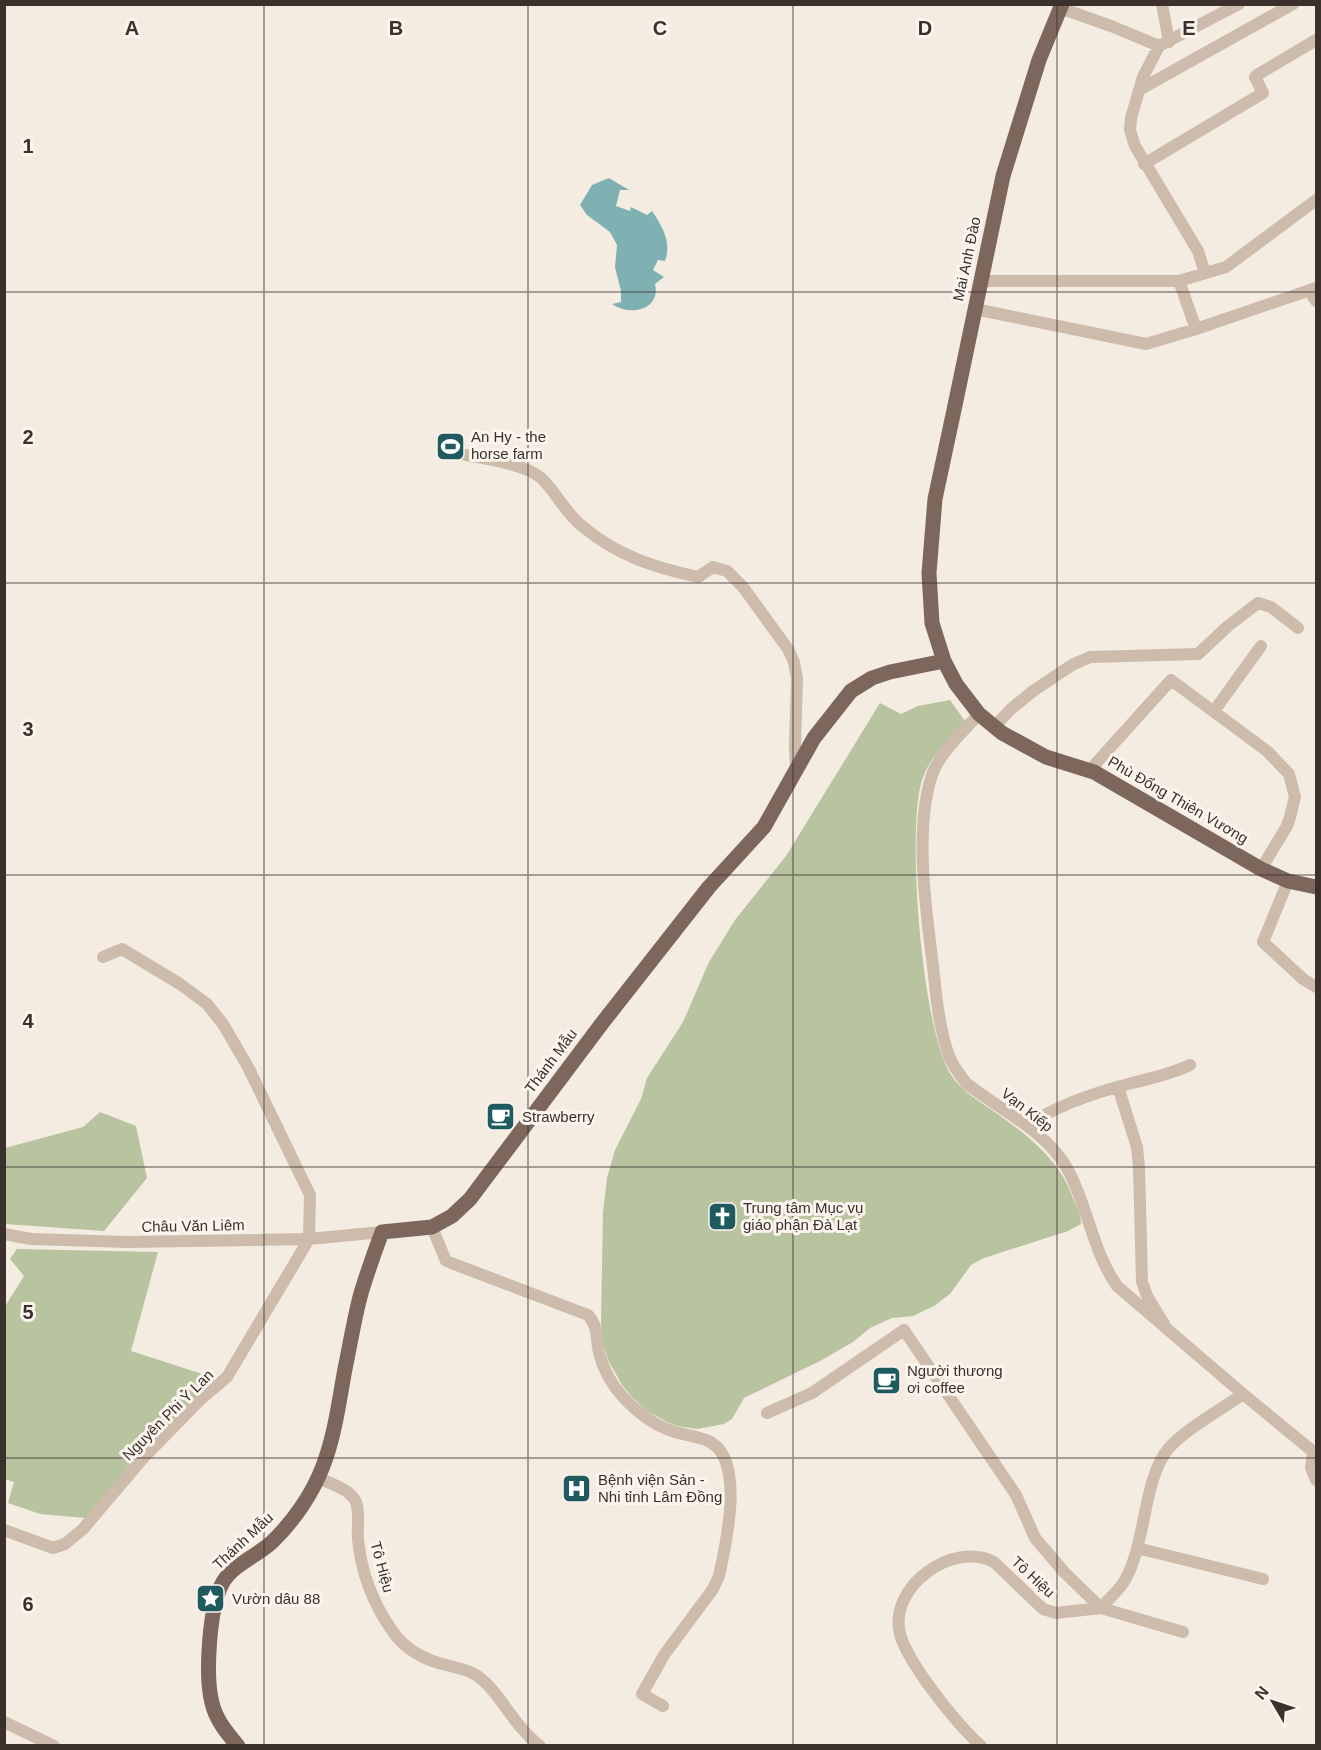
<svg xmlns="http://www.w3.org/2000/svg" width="1321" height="1750" font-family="Helvetica,sans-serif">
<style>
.green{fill:#b8c4a0}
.water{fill:#7fb0b2}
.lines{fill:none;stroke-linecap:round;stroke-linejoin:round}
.minor{stroke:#cdbbac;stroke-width:12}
.major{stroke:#7d675c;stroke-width:15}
.grid{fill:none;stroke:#3b302b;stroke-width:1.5;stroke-opacity:0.55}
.labels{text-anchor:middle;stroke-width:6;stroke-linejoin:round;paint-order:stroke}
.street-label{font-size:15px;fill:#3b302b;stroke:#fbf5ee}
.poi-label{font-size:15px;fill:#3b302b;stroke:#fbf5ee;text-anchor:start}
.grid-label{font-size:20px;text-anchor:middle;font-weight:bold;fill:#3b302b;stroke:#fbf5ee;stroke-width:6;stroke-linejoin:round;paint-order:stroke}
</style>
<rect width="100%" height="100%" fill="#f4ebe1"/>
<path class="green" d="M 950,700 L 965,721 C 949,739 930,756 922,780 C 906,831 922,1030 951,1075 C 961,1090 977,1100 992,1110 C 1026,1134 1059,1158 1073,1198 C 1077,1207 1081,1215 1081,1224 L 1068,1231 L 984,1258 L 971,1265 L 950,1294 L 934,1306 L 913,1316 L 892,1318 L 870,1328 L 853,1342 L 822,1360 L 744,1398 L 732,1419 L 724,1424 L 697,1429 L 677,1426 L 667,1422 L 647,1411 L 631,1396 L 622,1385 L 608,1360 L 603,1344 L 601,1323 L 603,1212 L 607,1178 L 615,1150 L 641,1099 L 647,1078 L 683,1022 L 709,962 L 735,920 L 786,856 L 880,703 L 901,714 L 918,706 Z
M 100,1112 L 136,1126 L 147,1178 L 104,1231 L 5,1224 L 5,1148 L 83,1127 Z
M 17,1249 L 158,1252 L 131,1351 L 218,1379 L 145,1444 L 109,1492 L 85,1518 L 40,1514 L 8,1503 L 14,1482 L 5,1479 L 4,1308 L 24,1276 L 10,1259 Z"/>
<path class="water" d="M 609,178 L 629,190 L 620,190 L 616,206 L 630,211 L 631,207 L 647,215 L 652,211 C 662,226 672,242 665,261 L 658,260 L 653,270 L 664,277 L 655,284 C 661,310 630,317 612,304 L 621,302 L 621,291 L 615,267 L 617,245 L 610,232 L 587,215 L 580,205 L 592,185 Z"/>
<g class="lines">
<path class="minor" d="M 1162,4 L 1169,42
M 1060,8 L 1111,26 L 1159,46
M 1139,90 L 1293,4
M 1144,164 L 1263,93 L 1255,77 L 1257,75 L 1316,40
M 1205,273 L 1198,251 L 1135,146 L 1130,130 L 1131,118 L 1143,77 L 1159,46 L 1239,4
M 981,281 L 1179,281 L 1226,267 L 1316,200
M 1179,281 L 1196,329
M 1309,290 L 1316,301
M 975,309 L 1146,344 L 1196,329 L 1316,288
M 466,455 C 486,459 523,464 540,477 C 556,491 565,513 582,526 C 618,556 653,567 698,577 L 713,567 L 727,571 L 743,587 L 788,649 L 794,662 L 797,679 L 795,746 L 796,768
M 1214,711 L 1261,646
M 979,714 C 963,732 940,752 932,775 C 914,829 926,910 933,966 C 936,995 939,1028 949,1056 C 953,1066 959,1074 966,1083 C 1000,1110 1045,1130 1067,1168 C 1088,1206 1092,1250 1117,1286 L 1243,1394 L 1316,1454
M 994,727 L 1010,710 L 1033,691 L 1072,665 L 1090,657 L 1198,654 L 1228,626 L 1258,603 L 1271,607 L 1298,628
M 1089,771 L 1171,680 L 1267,751 L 1289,774 L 1295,797 L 1290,817 L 1287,826 L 1261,869
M 1288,881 L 1263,942 L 1303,979 L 1316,987
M 1118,1087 L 1137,1147 L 1139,1167 L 1142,1282 L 1148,1298 L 1164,1324
M 1027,1126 C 1056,1105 1097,1092 1132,1083 C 1152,1078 1171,1074 1190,1065
M 432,1227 L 446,1261 L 588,1315 C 598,1325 596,1339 599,1353 C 603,1368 612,1385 623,1397 C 637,1412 655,1426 675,1432 C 685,1435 696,1436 706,1440 C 747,1455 726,1544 719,1576 L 713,1589 L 664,1655 L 642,1694 L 663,1706
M 4,1234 L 31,1239 L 128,1242 L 309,1239 L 382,1232
M 767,1413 L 812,1393 L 904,1330 L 1016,1495 L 1035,1538 L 1064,1572 L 1101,1608 L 1183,1632
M 1313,1452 L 1311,1468 L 1316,1480
M 318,1478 C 331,1484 350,1489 356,1502 C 360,1513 357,1528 358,1539 C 361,1572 374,1605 393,1632 C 407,1652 427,1661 450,1666 C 459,1668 468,1670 476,1675 C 500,1691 513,1726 540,1746
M 4,1530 L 53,1548 L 65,1544 L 83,1529 L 144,1457 L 200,1400 L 227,1377 L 309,1239 L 310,1195 L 248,1067 L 223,1024 L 207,1004 L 180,984 L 122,949 L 103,957
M 1137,1548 L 1263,1579
M 4,1722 L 54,1746
M 981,1746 C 957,1724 908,1664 900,1634 C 888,1587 953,1540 994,1562 L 1043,1609 L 1056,1613 L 1101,1608 C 1109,1598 1119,1591 1125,1580 C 1146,1544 1143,1480 1168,1449 C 1184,1430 1222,1409 1243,1394"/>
<path class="major" d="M 1062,4 L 1039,60 L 1003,176 L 954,410 L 935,499 L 929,573 L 932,623 L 944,661 L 956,684 L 979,714 L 1002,733 L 1046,757 L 1094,772 L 1261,869 L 1288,881 L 1316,887
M 238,1746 C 227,1733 216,1720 212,1703 C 205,1676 209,1606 223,1582 C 234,1564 257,1556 272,1542 C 293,1522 313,1493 323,1466 C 335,1435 339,1401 345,1369 C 350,1345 354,1320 360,1297 C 366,1275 374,1254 382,1232 L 432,1227 L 452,1216 L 470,1199 L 603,1022 L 709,887 L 764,827 L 814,738 L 851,691 L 872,678 L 890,672 L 944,661"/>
</g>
<path class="grid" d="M 264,4 L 264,1746M 528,4 L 528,1746M 793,4 L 793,1746M 1057,4 L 1057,1746M 4,292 L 1316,292M 4,583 L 1316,583M 4,875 L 1316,875M 4,1167 L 1316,1167M 4,1458 L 1316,1458"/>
<defs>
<symbol id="stadium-square" viewBox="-11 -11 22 22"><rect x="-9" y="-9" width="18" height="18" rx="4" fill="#1f5a5e" stroke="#fbf5ee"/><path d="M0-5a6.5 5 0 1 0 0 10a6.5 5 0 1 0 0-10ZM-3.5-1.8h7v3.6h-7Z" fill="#fff"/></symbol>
<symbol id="cafe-square" viewBox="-11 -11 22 22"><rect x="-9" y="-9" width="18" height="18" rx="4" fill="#1f5a5e" stroke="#fbf5ee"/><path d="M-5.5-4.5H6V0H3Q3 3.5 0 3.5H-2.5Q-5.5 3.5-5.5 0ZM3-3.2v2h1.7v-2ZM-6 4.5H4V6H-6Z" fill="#fff"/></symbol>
<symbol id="church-square" viewBox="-11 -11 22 22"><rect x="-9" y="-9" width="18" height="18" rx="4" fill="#1f5a5e" stroke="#fbf5ee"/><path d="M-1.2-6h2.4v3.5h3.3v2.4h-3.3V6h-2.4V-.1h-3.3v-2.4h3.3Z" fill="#fff"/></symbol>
<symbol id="hospital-square" viewBox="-11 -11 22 22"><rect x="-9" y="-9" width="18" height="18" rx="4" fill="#1f5a5e" stroke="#fbf5ee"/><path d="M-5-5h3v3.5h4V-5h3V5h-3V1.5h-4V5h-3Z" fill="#fff"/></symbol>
<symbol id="sight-square" viewBox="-11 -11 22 22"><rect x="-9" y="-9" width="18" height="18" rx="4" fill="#1f5a5e" stroke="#fbf5ee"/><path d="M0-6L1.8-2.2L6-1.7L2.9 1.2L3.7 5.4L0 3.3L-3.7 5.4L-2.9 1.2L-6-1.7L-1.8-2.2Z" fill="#fff"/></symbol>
</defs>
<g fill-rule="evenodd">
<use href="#stadium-square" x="434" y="430" width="33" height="33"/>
<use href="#cafe-square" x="484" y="1100" width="33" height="33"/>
<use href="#church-square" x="706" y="1200" width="33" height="33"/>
<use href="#cafe-square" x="870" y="1364" width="33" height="33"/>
<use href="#hospital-square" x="560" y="1472" width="33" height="33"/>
<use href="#sight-square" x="194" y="1582" width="33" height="33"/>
</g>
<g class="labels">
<g class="street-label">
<text transform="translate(967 259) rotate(-78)" y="5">Mai Anh Đào</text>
<text transform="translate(1178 800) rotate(30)" y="5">Phù Đổng Thiên Vương</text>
<text transform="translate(551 1061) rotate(-53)" y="5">Thánh Mẫu</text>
<text transform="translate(1027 1110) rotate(38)" y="5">Vạn Kiếp</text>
<text transform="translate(193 1226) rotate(-1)" y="5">Châu Văn Liêm</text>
<text transform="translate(168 1415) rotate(-45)" y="5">Nguyên Phi Ỷ Lan</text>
<text transform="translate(243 1541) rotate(-43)" y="5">Thánh Mẫu</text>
<text transform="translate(382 1567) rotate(75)" y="5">Tô Hiệu</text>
<text transform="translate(1033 1577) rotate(43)" y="5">Tô Hiệu</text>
</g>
<g class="poi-label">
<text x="471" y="442">An Hy - the<tspan x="471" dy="17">horse farm</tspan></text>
<text x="522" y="1122">Strawberry</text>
<text x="743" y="1213">Trung tâm Mục vụ<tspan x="743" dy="17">giáo phận Đà Lạt</tspan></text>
<text x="907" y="1376">Người thương<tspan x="907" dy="17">ơi coffee</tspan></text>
<text x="598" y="1485">Bệnh viện Sản -<tspan x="598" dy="17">Nhi tỉnh Lâm Đồng</tspan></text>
<text x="232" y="1604">Vườn dâu 88</text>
</g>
</g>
<g class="grid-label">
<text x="132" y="35">A</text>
<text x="396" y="35">B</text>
<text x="660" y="35">C</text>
<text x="925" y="35">D</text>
<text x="1189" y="35">E</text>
<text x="28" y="153">1</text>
<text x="28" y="444">2</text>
<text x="28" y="736">3</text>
<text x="28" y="1028">4</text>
<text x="28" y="1319">5</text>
<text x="28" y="1611">6</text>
</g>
<rect width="1321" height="1750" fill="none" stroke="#3b302b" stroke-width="12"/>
<g transform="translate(1273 1702) rotate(309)" stroke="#fbf5ee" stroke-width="4.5" paint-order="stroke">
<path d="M0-4.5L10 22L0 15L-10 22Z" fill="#3b302b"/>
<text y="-9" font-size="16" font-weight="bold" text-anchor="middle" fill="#3b302b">N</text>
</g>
</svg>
